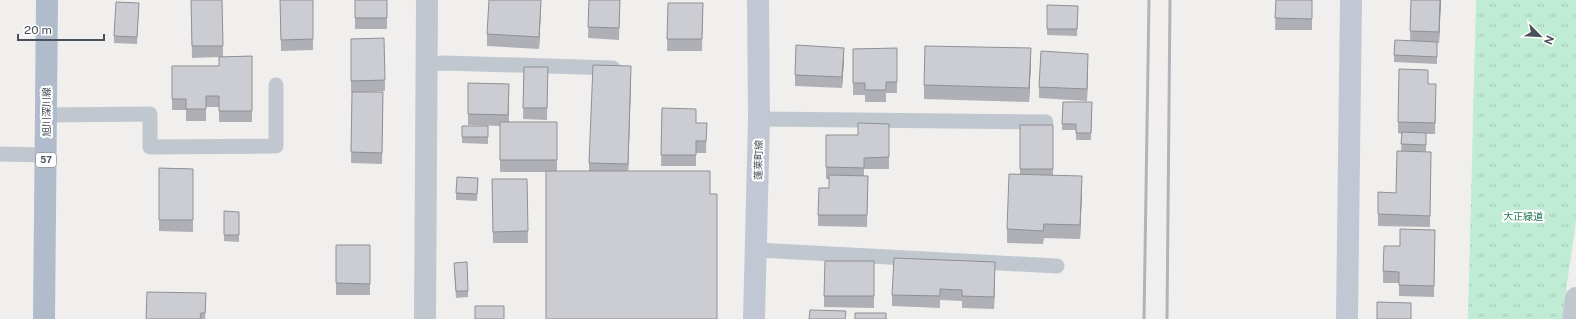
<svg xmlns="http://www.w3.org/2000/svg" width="1576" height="319" font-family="'Public Sans','Noto Sans JP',sans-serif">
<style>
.park{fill:url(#park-tufts)}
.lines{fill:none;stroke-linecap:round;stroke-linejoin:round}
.lane{stroke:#c0c7cf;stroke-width:15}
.street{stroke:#c0c7cf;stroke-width:22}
.secondary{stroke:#c1c8d4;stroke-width:22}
.primary{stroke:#b0bbcb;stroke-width:22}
.rail{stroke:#b1b3b8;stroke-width:3}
.wall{fill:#afb0b5}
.shaded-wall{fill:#8f9094}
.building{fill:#cccdd3;stroke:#8f9094}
.labels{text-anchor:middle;stroke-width:4;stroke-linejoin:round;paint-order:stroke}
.shield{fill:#fff;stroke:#7f848c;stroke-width:1}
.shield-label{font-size:9px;font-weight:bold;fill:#48505a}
.street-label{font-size:10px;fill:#48505a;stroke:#fff}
.park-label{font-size:10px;fill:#1f7552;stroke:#fff}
</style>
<defs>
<pattern id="park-tufts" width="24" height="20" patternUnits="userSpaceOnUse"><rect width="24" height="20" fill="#c0ebd5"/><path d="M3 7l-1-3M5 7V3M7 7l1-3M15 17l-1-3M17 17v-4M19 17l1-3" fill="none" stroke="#a6cbb9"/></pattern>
</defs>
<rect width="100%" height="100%" fill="#f1efee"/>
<path class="park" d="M 1476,0 L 1576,0 L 1576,221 L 1562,319 L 1468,319 Z"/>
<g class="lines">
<path class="lane" d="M 426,64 L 446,63 L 613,68
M 46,115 L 150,114 L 150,147 L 276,146 L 276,85
M 759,119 L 1046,122
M 0,154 L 46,155
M 756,250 L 1057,266"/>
<path class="street" d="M 425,319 L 427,0
M 1573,319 L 1576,298"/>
<path class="secondary" d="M 754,319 L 759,119 L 758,0
M 1347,319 L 1351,0"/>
<path class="primary" d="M 44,319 L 47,0"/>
<path class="rail" d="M 1144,319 L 1149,0
M 1167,319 L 1170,0"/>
</g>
<path class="wall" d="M 191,0 L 222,0 L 223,57 L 252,56 L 252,122 L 219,122 L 219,107 L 206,107 L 206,121 L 186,121 L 186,110 L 172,110 L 172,66 L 219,66 L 219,57 L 192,58 Z
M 280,0 L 313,0 L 313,50 L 281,51 Z
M 355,0 L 387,0 L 387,29 L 355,29 Z
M 589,0 L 620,0 L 619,40 L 588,38 Z
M 1276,0 L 1312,0 L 1312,30 L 1275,30 Z
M 1411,0 L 1441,0 L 1439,43 L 1437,43 L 1437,64 L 1394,62 L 1394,55 L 1410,41 Z
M 139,3 L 137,44 L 114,43 L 114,36 Z
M 668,3 L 703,3 L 702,51 L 667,51 Z
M 1047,5 L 1078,6 L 1077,36 L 1047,35 Z
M 541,8 L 539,49 L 487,46 L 487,34 Z
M 351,39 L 385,80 L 385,91 L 366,92 L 383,92 L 382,164 L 351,163 L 352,92 L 351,92 Z
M 897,48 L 897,93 L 886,93 L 886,102 L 865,102 L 865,95 L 853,95 L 853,49 Z
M 844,59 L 842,88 L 795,86 L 795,75 Z
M 1031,62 L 1029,102 L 924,99 L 924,85 Z
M 1088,65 L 1087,101 L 1039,98 L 1039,87 Z
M 524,67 L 548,67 L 547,120 L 523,119 Z
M 631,80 L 628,171 L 710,194 L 717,319 L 546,172 L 500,172 L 500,126 L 468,125 L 468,114 L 509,84 L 509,122 L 557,122 L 557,171 L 589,171 L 589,163 Z
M 1428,84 L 1436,95 L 1435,134 L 1426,134 L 1426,152 L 1401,151 L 1402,134 L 1398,133 L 1398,122 Z
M 1063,102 L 1092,102 L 1091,140 L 1076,140 L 1076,130 L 1062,130 Z
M 662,108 L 696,123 L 707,123 L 706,153 L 696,153 L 696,166 L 661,166 Z
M 889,124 L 889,169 L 864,169 L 864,176 L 868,176 L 867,227 L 818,226 L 818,215 L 829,188 L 829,179 L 826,179 L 826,135 L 858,135 Z
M 1020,125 L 1053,125 L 1053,175 L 1082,190 L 1080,239 L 1044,238 L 1043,244 L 1007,243 L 1007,229 L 1020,174 Z
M 462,126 L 488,126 L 488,144 L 462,143 Z
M 1431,152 L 1430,227 L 1378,226 L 1378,192 L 1396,193 Z
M 159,168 L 193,169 L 193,232 L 159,231 Z
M 478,178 L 477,201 L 456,200 L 456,193 Z
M 492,179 L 527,179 L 528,243 L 493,243 Z
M 224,211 L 239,212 L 239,242 L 224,241 Z
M 1435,241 L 1434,297 L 1399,296 L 1399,283 L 1383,283 L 1383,271 L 1400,246 Z
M 336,245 L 370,245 L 370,295 L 336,295 Z
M 874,261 L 874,308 L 824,307 L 824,296 Z
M 454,270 L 468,291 L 468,297 L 456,298 Z
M 995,273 L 994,309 L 962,308 L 962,301 L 940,300 L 940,308 L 892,306 L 892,295 Z
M 206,305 L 205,319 L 146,319 Z"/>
<path class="shaded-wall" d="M 541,0 L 541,8 L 539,49 L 539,37 Z
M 1440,0 L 1441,0 L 1439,43 L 1439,32 Z
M 844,48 L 844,59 L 842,88 L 842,77 Z
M 1031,48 L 1031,62 L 1029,102 L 1029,88 Z
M 1088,54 L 1088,65 L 1087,101 L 1087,89 Z
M 631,66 L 631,80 L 628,178 L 628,164 Z
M 1082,176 L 1082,190 L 1080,239 L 1080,225 Z
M 995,262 L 995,273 L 994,309 L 994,297 Z"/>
<path class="building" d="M 191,0 L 222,0 L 223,46 L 192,46 Z
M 280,0 L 313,0 L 313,39 L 281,40 Z
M 355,0 L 387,0 L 387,18 L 355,18 Z
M 489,0 L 541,0 L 539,37 L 487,34 Z
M 589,0 L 620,0 L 619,28 L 588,27 Z
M 1276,0 L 1312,0 L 1312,19 L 1275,18 Z
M 1411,0 L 1440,0 L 1439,32 L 1410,31 Z
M 116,2 L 139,3 L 137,37 L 114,36 Z
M 668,3 L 703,3 L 702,39 L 667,39 Z
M 1047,5 L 1078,6 L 1077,29 L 1047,29 Z
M 384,38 L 385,80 L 351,81 L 351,39 Z
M 1395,40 L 1437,42 L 1437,57 L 1394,55 Z
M 796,45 L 844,48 L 842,77 L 795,75 Z
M 925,46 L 1031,48 L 1029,88 L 924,85 Z
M 897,48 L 897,82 L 886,82 L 886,90 L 865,90 L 865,83 L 853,83 L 853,49 Z
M 1041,51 L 1088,54 L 1087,89 L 1039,87 Z
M 252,56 L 252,111 L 219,111 L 219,96 L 206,96 L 206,109 L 186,109 L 186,99 L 172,99 L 172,66 L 219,66 L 219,57 Z
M 593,65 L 631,66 L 628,164 L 589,163 Z
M 524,67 L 548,67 L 547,108 L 523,108 Z
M 1399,69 L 1428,70 L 1428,84 L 1436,84 L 1435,123 L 1398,122 Z
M 468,83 L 509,84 L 508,115 L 468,114 Z
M 352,92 L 383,92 L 382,153 L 351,152 Z
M 1063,102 L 1092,102 L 1091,133 L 1076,133 L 1076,124 L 1062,124 Z
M 662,108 L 696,109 L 696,123 L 707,123 L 706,141 L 696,141 L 696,155 L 661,155 Z
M 500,122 L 557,122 L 557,160 L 500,160 Z
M 858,123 L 889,124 L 889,157 L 864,158 L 864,168 L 826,167 L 826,135 L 858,135 Z
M 1020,125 L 1053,125 L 1053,169 L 1020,169 Z
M 462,126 L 488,126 L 488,137 L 462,137 Z
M 1402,132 L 1426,133 L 1426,145 L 1401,144 Z
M 1397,151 L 1431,152 L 1430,216 L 1378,214 L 1378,192 L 1396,193 Z
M 159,168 L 193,169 L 193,220 L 159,220 Z
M 546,171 L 710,171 L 710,194 L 717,194 L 717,319 L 546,319 Z
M 1009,174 L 1082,176 L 1080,225 L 1044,224 L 1043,231 L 1007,229 Z
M 829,175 L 868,176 L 867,215 L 818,215 L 819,188 L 829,188 Z
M 457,177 L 478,178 L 477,194 L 456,193 Z
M 492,179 L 527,179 L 528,231 L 493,232 Z
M 224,211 L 239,212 L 239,235 L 224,235 Z
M 1400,229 L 1435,230 L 1434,286 L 1399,285 L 1399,272 L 1383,271 L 1384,246 L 1400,246 Z
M 336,245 L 370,245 L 370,284 L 336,283 Z
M 894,258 L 995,262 L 994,297 L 962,296 L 962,290 L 940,289 L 940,296 L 892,295 Z
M 825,261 L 874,261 L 874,296 L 824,296 Z
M 467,262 L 468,291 L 456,291 L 454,263 Z
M 147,292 L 206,293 L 205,313 L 201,313 L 200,319 L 146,319 Z
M 1377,302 L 1411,303 L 1411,319 L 1377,319 Z
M 475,306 L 504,306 L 504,319 L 475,319 Z
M 810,310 L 846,311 L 845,319 L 809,319 Z
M 855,313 L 886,313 L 886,319 L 855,319 Z"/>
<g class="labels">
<rect class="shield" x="36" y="153" width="20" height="14" rx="3"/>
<g class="shield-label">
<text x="46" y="163">57</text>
</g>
<g class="street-label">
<text transform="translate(46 112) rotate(-90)" y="4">旭川深川線</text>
<text transform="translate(758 160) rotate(-89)" y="4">蓬莱町線</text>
</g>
<g class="park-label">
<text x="1523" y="220">大正緑道</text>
</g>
</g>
<g transform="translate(1540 36) rotate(114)" stroke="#ffffff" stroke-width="3" paint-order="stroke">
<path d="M0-3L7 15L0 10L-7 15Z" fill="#48505a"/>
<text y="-6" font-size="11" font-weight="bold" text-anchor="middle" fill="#48505a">N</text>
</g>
<path d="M18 34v6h86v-6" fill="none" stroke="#48505a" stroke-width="2"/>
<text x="24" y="34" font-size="12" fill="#48505a" stroke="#ffffff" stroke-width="3" paint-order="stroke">20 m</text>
</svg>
